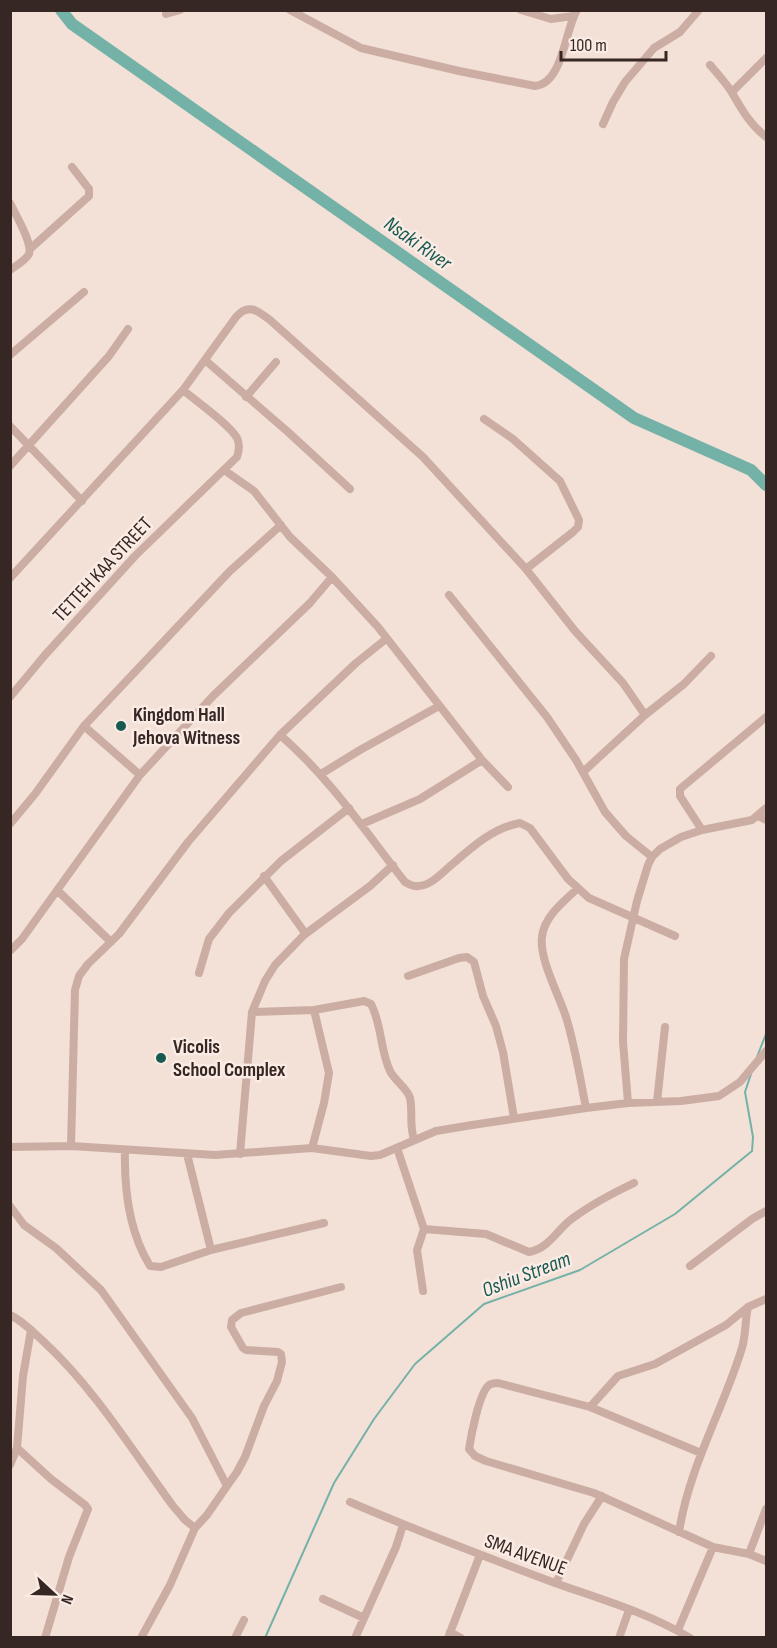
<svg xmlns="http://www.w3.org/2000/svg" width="777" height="1648" font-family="'Sofia Sans Condensed',sans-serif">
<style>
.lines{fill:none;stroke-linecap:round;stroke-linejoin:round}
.stream{stroke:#74b2a8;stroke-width:2}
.river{stroke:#74b2a8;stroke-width:12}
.minor{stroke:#cbada3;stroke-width:8}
.poi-dot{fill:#185a51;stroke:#faebe4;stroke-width:2}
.labels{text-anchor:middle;stroke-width:5;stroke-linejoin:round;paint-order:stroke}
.street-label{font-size:20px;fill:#362725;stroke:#faebe4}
.poi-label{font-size:20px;font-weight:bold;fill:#362725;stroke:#faebe4;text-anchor:start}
.water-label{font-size:21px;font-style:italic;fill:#185a51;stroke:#faebe4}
</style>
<rect width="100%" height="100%" fill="#f3e0d7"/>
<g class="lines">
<path class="stream" d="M 757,1057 L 766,1034
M 265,1638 L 334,1483 L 374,1419 L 415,1364 L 484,1304 L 580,1270 L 675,1214 L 752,1151 L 753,1137 L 745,1092 L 751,1074"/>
<path class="river" d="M 61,10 L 72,24 L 634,418 L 751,470 L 766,485"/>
<path class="minor" d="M 290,10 L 361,48 L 459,71 L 535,86 C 563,84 565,29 577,10
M 521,10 L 551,19 L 573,16
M 166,14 L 180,10
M 710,65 C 717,73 725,82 731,91 C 742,110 749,123 766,137
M 732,92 L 766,58
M 603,124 L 613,102 L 625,82 L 654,48 L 680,32 L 699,10
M 10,203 C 15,214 33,243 29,254 C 26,260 16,266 10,270
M 30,249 L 89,196 L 89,189 L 72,167
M 10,355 L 84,292
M 205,360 L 288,432 L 350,489
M 246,397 L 276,362
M 484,419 L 513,439 L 560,481 L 579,520 L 578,527 L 573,532 L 526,569
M 10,426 L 82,501
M 10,466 L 109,356 L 128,329
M 224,470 L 254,491 L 290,537 L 332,577 L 378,627 L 482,760 L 508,787
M 10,578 L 183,390 L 236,317 C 248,303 257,310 270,320 L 423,457 L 526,569 L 575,631 L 623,683 L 645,715
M 449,595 L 547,717 L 576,760 L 605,812 L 626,836 L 652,857
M 10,697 L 45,655 L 135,556 L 237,457 C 239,451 240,444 237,438 C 230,425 196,401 183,390
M 84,726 L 140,775
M 280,735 C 330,778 365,831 405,882 C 409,884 413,887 418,886 C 430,886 441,874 449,867 C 470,849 492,828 520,823 L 530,828 L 568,879 L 589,898 L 675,936
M 583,772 L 645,715 L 684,684 L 711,656
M 321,774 L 360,750 L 439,706
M 758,816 L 766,820
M 10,824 L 35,794 L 84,726 L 230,571 L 281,525
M 362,824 L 420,799 L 482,760
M 702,830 L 680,796 L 680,789 L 766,717
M 264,876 L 305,933
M 577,889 C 563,902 544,917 542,937 C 539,959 559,995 566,1017 C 575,1046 580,1078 586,1108
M 57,890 L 111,942
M 10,951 L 22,939 L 140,775 L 213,696 L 310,603 L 332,577
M 199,973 L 209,939 L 229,913 L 281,861 L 349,808
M 408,976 L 459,958 L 467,957 L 474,962 L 483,996 L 496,1026 L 503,1052 L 514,1118
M 252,1012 L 314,1010 L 364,1001 L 371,1004 C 382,1025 380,1050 390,1071 C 395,1081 407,1088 410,1098 C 413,1111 409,1125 414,1139
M 657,1102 L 665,1027
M 628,1103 L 623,1042 L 624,959 L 637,901 L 648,865 L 652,857 L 660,849 L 681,837 L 702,830 L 752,820 L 766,808
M 71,1146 L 75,990 L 79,976 L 88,964 L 119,934 L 188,842 L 280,735 L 356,663 L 386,639
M 10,1147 L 71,1146 L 215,1155 L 312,1148 L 371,1156 L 380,1155 L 436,1131 L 472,1125 L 586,1108 L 628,1103 L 681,1101 L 719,1096 L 740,1082 L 766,1051
M 312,1148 L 324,1103 L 329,1073 L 314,1010
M 397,1148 L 424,1229 L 417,1250 L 423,1291
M 125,1150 C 124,1190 129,1232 150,1266 L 161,1267 L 211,1250 L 324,1223
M 187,1154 L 211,1250
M 240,1154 L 252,1012 L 265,981 L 275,965 L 304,935 L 370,886 L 393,865
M 10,1206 L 24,1225 L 56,1248 L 101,1290 L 192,1418 L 227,1486 L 207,1515 L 195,1528 L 170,1585 L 141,1638
M 424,1229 L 486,1234 L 529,1252 C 550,1248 557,1229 573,1218 C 592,1204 613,1193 634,1183
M 690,1266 L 752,1219 L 766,1211
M 10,1315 C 23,1321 33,1332 43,1341 C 94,1388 132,1450 173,1506 L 185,1520 L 195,1528
M 590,1407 L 618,1376 L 655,1364 L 726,1325 L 748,1307 L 766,1299
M 17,1448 L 51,1479 L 85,1505 L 88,1509 L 69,1557 L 45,1638
M 701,1453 L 590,1407 L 498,1383 C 495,1383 492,1383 489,1385 C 479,1393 471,1436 469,1449 L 475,1456 L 486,1461 L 594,1493 L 713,1547 L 749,1554 L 766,1561
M 10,1465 L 17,1448 L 23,1376 L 31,1330
M 227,1486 L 237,1472 L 245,1457 L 264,1406 L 277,1381 L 282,1362 L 281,1354 L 278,1352 L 246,1350 L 243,1348 L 231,1327 L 232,1320 L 241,1313 L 341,1287
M 350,1502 C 417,1531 486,1557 555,1583 C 600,1599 649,1613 690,1638
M 679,1532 C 689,1467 723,1410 742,1348 C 746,1334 745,1320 748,1307
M 749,1554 L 766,1509
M 556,1583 L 584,1524 L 602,1496
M 323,1599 L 364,1618
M 678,1630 L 713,1547
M 450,1632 L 461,1638
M 235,1638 L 244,1620
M 355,1638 L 396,1547 L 403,1525
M 448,1638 L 480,1555
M 619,1638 L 629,1610"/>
</g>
<g class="poi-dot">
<circle cx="121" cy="726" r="6"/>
<circle cx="161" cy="1058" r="6"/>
</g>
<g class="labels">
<g class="street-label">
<text transform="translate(102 569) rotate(-47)" y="7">TETTEH KAA STREET</text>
<text transform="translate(526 1554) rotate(20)" y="7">SMA AVENUE</text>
</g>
<g class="poi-label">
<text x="133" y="721">Kingdom Hall<tspan x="133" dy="23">Jehova Witness</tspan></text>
<text x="173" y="1053">Vicolis<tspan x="173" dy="23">School Complex</tspan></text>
</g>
<g class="water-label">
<text transform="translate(418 243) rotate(35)" y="7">Nsaki River</text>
<text transform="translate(526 1274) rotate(-21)" y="7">Oshiu Stream</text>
</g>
</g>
<rect width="777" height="1648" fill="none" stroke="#362725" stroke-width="24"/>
<g transform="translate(54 1594) rotate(112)" stroke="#faebe4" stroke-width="4.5" paint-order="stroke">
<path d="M0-4.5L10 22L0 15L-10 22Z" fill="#362725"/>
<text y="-9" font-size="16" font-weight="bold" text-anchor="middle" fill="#362725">N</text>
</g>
<path d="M561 51v9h105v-9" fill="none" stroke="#362725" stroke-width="3"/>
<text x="570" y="51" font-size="18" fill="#362725" stroke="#faebe4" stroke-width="4.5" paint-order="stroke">100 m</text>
</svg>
